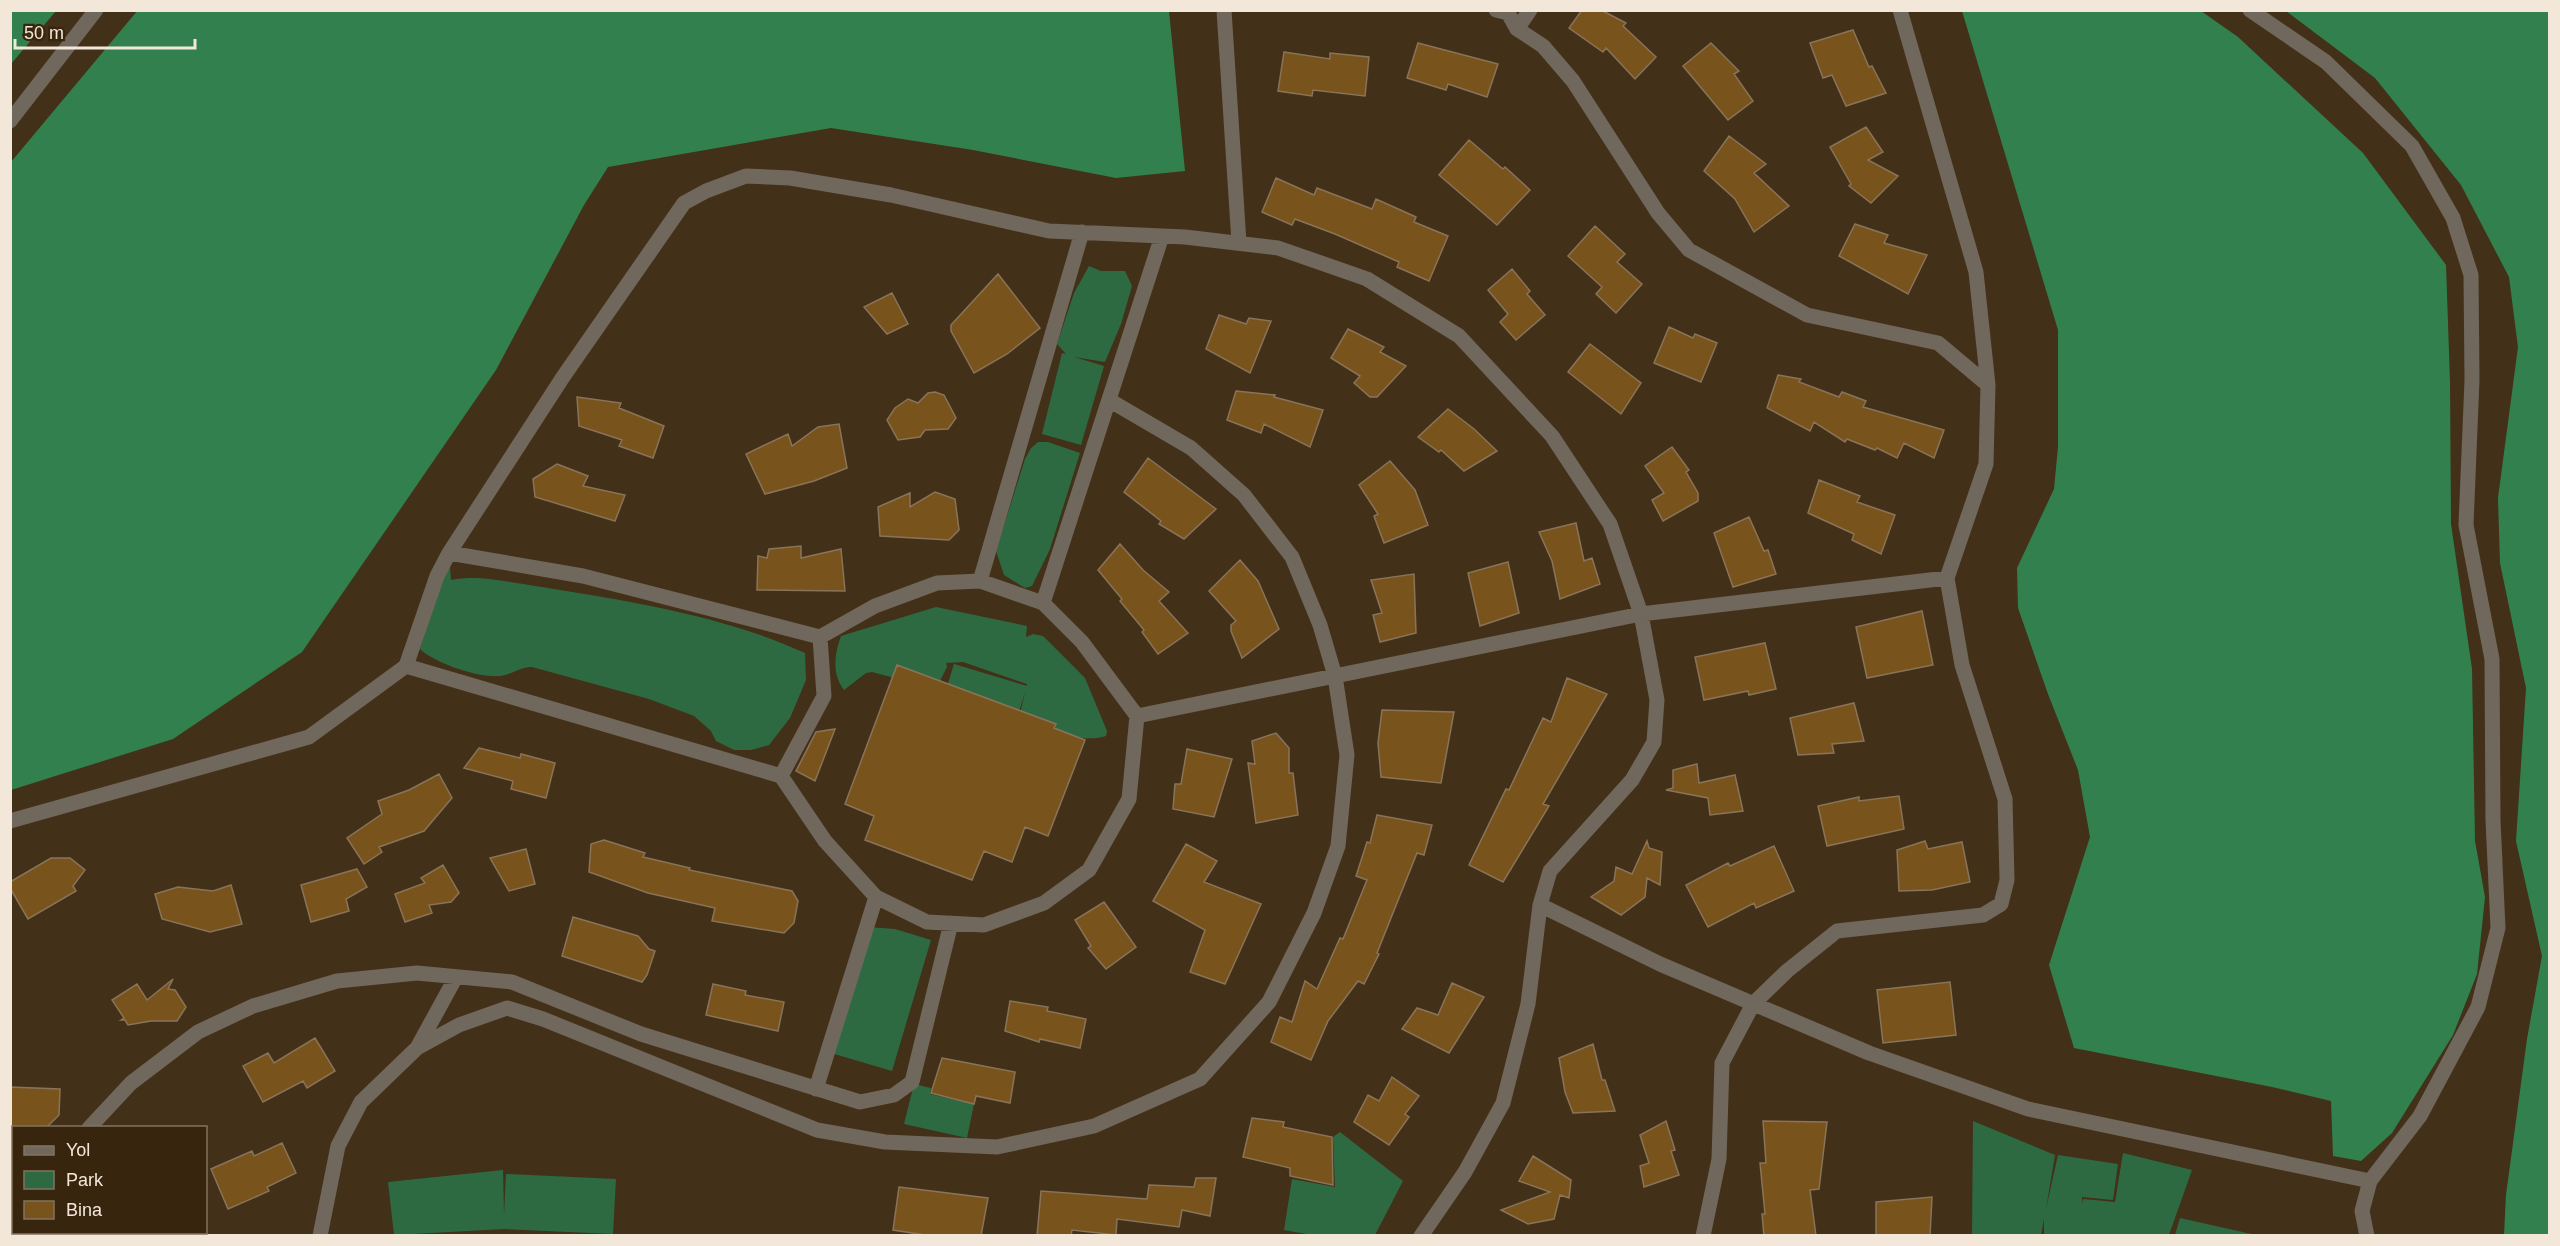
<svg xmlns="http://www.w3.org/2000/svg" width="2560" height="1246" font-family="Arial,sans-serif">
<style>
.green{fill:#2d6a42}
.forest{fill:#33804f}
.building{fill:#79531c;stroke:#89745a;stroke-width:1.5}
.lines{fill:none;stroke-linecap:round;stroke-linejoin:round}
.minor{stroke:#70685c;stroke-width:15}
.tertiary{stroke:#70685c;stroke-width:15}
</style>
<rect width="100%" height="100%" fill="#433018"/>
<path class="green" d="M 1089,266 L 1101,271 L 1125,271 L 1132,286 L 1121,324 L 1105,362 L 1074,357 L 1104,366 L 1081,445 L 1042,434 L 1062,353 L 1066,354 L 1057,344 L 1074,293 Z
M 1038,442 L 1048,442 L 1080,453 L 1050,549 L 1032,586 L 1025,588 L 1004,575 L 996,551 L 1025,459 L 1031,448 Z
M 449,553 L 451,580 C 482,574 510,583 542,587 C 628,601 725,616 805,653 L 806,680 L 790,718 L 769,745 L 751,750 L 734,750 L 716,741 L 711,731 L 694,716 L 649,699 L 532,667 C 521,667 516,672 505,675 C 485,681 434,663 420,649 Z
M 936,607 L 1027,626 L 1026,637 L 1033,634 L 1043,636 L 1085,678 L 1107,731 L 1106,736 C 1079,745 1045,726 1019,718 L 1027,684 L 963,662 L 946,663 L 947,667 L 936,689 L 872,672 L 866,673 L 844,690 C 832,674 834,655 841,636 Z
M 954,664 L 1027,686 L 1018,715 L 945,693 Z
M 868,927 L 895,929 L 931,940 L 892,1071 L 831,1053 Z
M 914,1084 L 931,1088 L 930,1094 L 974,1104 L 967,1138 L 904,1124 Z
M 1973,1121 L 2055,1155 L 2046,1209 L 2058,1155 L 2118,1164 L 2113,1200 L 2082,1197 L 2082,1204 L 2083,1199 L 2115,1202 L 2123,1153 L 2192,1170 L 2169,1235 L 2044,1235 L 2044,1219 L 2041,1235 L 1972,1235 Z
M 1340,1132 L 1403,1181 L 1375,1235 L 1312,1235 L 1284,1230 L 1292,1179 L 1335,1187 L 1333,1137 Z
M 503,1170 L 504,1215 L 506,1174 L 616,1179 L 613,1234 L 504,1229 L 394,1235 L 388,1182 Z
M 2180,1218 L 2256,1235 L 2175,1235 Z"/>
<path class="forest" d="M 11,10 L 56,11 L 11,64 L 10,11 Z
M 138,10 L 1169,11 L 1185,171 L 1116,178 L 973,150 L 831,128 L 608,167 L 584,205 L 496,370 L 302,652 L 173,739 L 11,790 L 11,162 Z
M 1962,11 L 2201,11 L 2238,37 L 2363,153 L 2446,265 L 2450,382 L 2451,524 L 2472,669 L 2475,841 L 2485,897 L 2477,974 L 2453,1035 L 2392,1133 L 2361,1161 L 2333,1156 L 2331,1101 L 2272,1087 L 2074,1048 L 2049,965 L 2090,837 L 2078,770 L 2048,694 L 2018,608 L 2017,568 L 2054,489 L 2058,447 L 2058,330 Z
M 2286,11 L 2549,11 L 2549,1235 L 2504,1235 L 2506,1195 L 2527,1039 L 2542,956 L 2516,841 L 2526,688 L 2500,563 L 2498,498 L 2518,347 L 2509,277 L 2461,185 L 2375,78 Z"/>
<path class="building" d="M 1582,10 L 1601,10 L 1626,23 L 1623,26 L 1656,57 L 1635,79 L 1606,48 L 1603,52 L 1569,28 Z
M 1853,30 L 1869,67 L 1872,66 L 1886,93 L 1846,106 L 1832,75 L 1823,78 L 1810,43 Z
M 1418,43 L 1498,64 L 1487,97 L 1448,84 L 1446,90 L 1407,78 Z
M 1711,43 L 1739,71 L 1734,74 L 1753,101 L 1728,120 L 1683,66 Z
M 1284,52 L 1330,59 L 1330,53 L 1369,57 L 1365,96 L 1313,90 L 1312,96 L 1278,91 Z
M 1866,127 L 1883,152 L 1868,160 L 1898,176 L 1871,203 L 1849,186 L 1851,184 L 1830,147 Z
M 1729,136 L 1766,164 L 1754,173 L 1789,206 L 1754,232 L 1735,199 L 1704,171 Z
M 1469,140 L 1503,169 L 1505,167 L 1530,190 L 1497,225 L 1439,175 Z
M 1276,178 L 1314,195 L 1317,188 L 1372,209 L 1376,199 L 1416,217 L 1414,222 L 1448,236 L 1429,281 L 1397,267 L 1399,262 L 1335,234 L 1295,219 L 1292,225 L 1262,212 Z
M 1855,224 L 1888,235 L 1884,243 L 1927,255 L 1908,294 L 1839,256 Z
M 1595,226 L 1625,254 L 1617,262 L 1642,284 L 1616,313 L 1596,294 L 1602,287 L 1568,256 Z
M 1512,269 L 1530,291 L 1527,294 L 1545,315 L 1516,340 L 1500,322 L 1508,314 L 1488,290 Z
M 998,274 L 1040,328 L 1007,354 L 974,373 L 951,331 L 951,325 Z
M 892,293 L 908,324 L 887,334 L 864,307 Z
M 1219,315 L 1246,324 L 1249,318 L 1271,321 L 1250,373 L 1206,349 Z
M 1669,327 L 1693,338 L 1695,334 L 1717,343 L 1701,382 L 1654,363 Z
M 1348,329 L 1384,347 L 1380,352 L 1406,366 L 1377,397 L 1370,397 L 1354,383 L 1360,376 L 1331,358 Z
M 1590,344 L 1641,383 L 1621,414 L 1568,372 Z
M 1778,375 L 1801,379 L 1799,382 L 1839,397 L 1842,392 L 1866,401 L 1863,407 L 1944,430 L 1934,458 L 1904,443 L 1897,458 L 1877,448 L 1875,450 L 1847,439 L 1845,442 L 1814,422 L 1810,431 L 1767,408 Z
M 1236,391 L 1275,395 L 1274,397 L 1323,410 L 1310,447 L 1264,424 L 1261,433 L 1227,420 Z
M 935,392 L 944,395 L 956,418 L 948,429 L 925,430 L 920,437 L 898,440 L 887,420 L 895,408 L 908,399 L 918,403 L 928,393 Z
M 577,397 L 621,403 L 619,408 L 664,426 L 653,458 L 619,446 L 622,440 L 579,426 Z
M 1448,409 L 1474,429 L 1497,451 L 1464,471 L 1441,450 L 1439,452 L 1418,437 Z
M 839,424 L 847,468 L 814,481 L 765,494 L 746,454 L 788,434 L 792,446 L 818,427 Z
M 1672,447 L 1689,470 L 1686,472 L 1698,493 L 1698,501 L 1663,521 L 1652,500 L 1664,493 L 1645,466 Z
M 1148,458 L 1216,509 L 1184,539 L 1159,524 L 1161,521 L 1124,492 Z
M 1390,461 L 1415,490 L 1428,525 L 1384,543 L 1374,516 L 1378,514 L 1359,485 Z
M 557,464 L 588,476 L 583,486 L 625,495 L 615,521 L 535,497 L 533,479 Z
M 1819,480 L 1860,496 L 1857,502 L 1895,515 L 1881,554 L 1852,540 L 1854,534 L 1808,513 Z
M 935,492 L 955,499 L 959,530 L 949,540 L 880,536 L 878,507 L 910,493 L 910,507 Z
M 1749,517 L 1764,551 L 1768,550 L 1776,574 L 1733,587 L 1714,533 Z
M 1576,523 L 1584,561 L 1592,558 L 1600,584 L 1560,599 L 1552,561 L 1539,532 Z
M 1120,544 L 1143,570 L 1169,592 L 1159,601 L 1188,633 L 1158,654 L 1142,632 L 1144,630 L 1120,601 L 1122,599 L 1098,570 Z
M 801,546 L 801,558 L 841,549 L 845,591 L 757,590 L 758,556 L 767,558 L 769,549 Z
M 1240,560 L 1258,581 L 1279,629 L 1242,658 L 1231,631 L 1231,625 L 1236,621 L 1209,591 Z
M 1508,562 L 1519,613 L 1480,626 L 1468,573 Z
M 1414,574 L 1416,633 L 1380,642 L 1373,615 L 1382,613 L 1371,580 Z
M 1922,611 L 1933,665 L 1867,678 L 1856,627 Z
M 1765,643 L 1776,689 L 1749,695 L 1748,691 L 1704,700 L 1695,657 Z
M 897,665 L 1056,724 L 1054,728 L 1085,740 L 1048,836 L 1025,827 L 1012,862 L 984,851 L 972,880 L 865,840 L 874,816 L 845,804 Z
M 1567,678 L 1607,694 L 1543,804 L 1549,806 L 1503,882 L 1469,865 L 1506,789 L 1509,790 L 1543,718 L 1551,722 Z
M 1854,703 L 1864,741 L 1832,744 L 1834,753 L 1798,755 L 1790,718 Z
M 1382,710 L 1454,712 L 1441,783 L 1381,777 L 1378,743 Z
M 835,729 L 815,781 L 796,771 L 816,732 Z
M 1276,733 L 1289,748 L 1289,773 L 1293,773 L 1298,815 L 1256,823 L 1248,763 L 1255,764 L 1252,741 Z
M 479,748 L 520,758 L 521,754 L 555,763 L 546,798 L 511,789 L 513,781 L 464,768 Z
M 1187,749 L 1232,759 L 1214,817 L 1173,809 L 1175,784 L 1181,784 Z
M 1697,764 L 1699,783 L 1735,775 L 1743,811 L 1710,815 L 1708,798 L 1666,790 L 1673,788 L 1673,770 Z
M 439,774 L 452,798 L 424,831 L 379,847 L 382,852 L 364,864 L 347,838 L 382,814 L 378,801 L 409,790 Z
M 1899,796 L 1904,829 L 1827,846 L 1818,806 L 1859,797 L 1859,801 Z
M 1377,815 L 1432,825 L 1424,855 L 1417,853 L 1377,953 L 1379,954 L 1364,984 L 1358,981 L 1328,1021 L 1311,1060 L 1271,1042 L 1280,1017 L 1292,1022 L 1305,981 L 1317,989 L 1340,938 L 1343,939 L 1367,880 L 1356,876 L 1367,842 L 1370,843 Z
M 604,840 L 645,853 L 643,857 L 690,868 L 689,870 L 792,891 L 798,901 L 794,923 L 784,933 L 712,921 L 715,908 L 648,893 L 589,872 L 591,844 Z
M 1647,841 L 1649,848 L 1662,852 L 1660,885 L 1647,878 L 1645,897 L 1621,915 L 1591,897 L 1614,881 L 1616,867 L 1632,874 Z
M 1925,841 L 1928,849 L 1962,842 L 1970,882 L 1932,890 L 1899,891 L 1897,850 Z
M 1186,844 L 1217,861 L 1204,882 L 1261,904 L 1225,984 L 1190,972 L 1205,930 L 1153,901 Z
M 1774,846 L 1794,891 L 1756,908 L 1754,903 L 1708,927 L 1686,885 L 1728,863 L 1730,866 Z
M 526,849 L 535,884 L 509,891 L 490,858 Z
M 51,858 L 70,858 L 85,870 L 73,886 L 76,891 L 28,919 L 10,888 L 10,882 Z
M 443,865 L 459,893 L 451,902 L 429,905 L 432,913 L 405,922 L 395,894 L 425,883 L 421,878 Z
M 357,869 L 367,887 L 346,899 L 349,911 L 311,922 L 301,885 Z
M 231,885 L 242,924 L 210,932 L 162,919 L 155,894 L 178,887 L 213,891 Z
M 1104,902 L 1136,947 L 1106,969 L 1088,948 L 1091,946 L 1075,920 Z
M 573,917 L 638,936 L 649,949 L 655,951 L 647,975 L 642,982 L 562,956 Z
M 173,979 L 168,989 L 175,990 L 186,1007 L 177,1021 L 151,1021 L 128,1025 L 125,1020 L 121,1020 L 124,1018 L 112,1000 L 137,984 L 147,1000 Z
M 1950,982 L 1956,1035 L 1883,1043 L 1877,990 Z
M 1452,983 L 1484,997 L 1449,1053 L 1402,1029 L 1417,1008 L 1438,1015 Z
M 713,984 L 746,991 L 745,995 L 784,1002 L 778,1031 L 706,1015 Z
M 1010,1001 L 1048,1007 L 1047,1011 L 1086,1019 L 1080,1048 L 1040,1039 L 1039,1042 L 1005,1031 Z
M 315,1038 L 335,1071 L 307,1088 L 303,1081 L 263,1102 L 243,1066 L 268,1053 L 274,1063 Z
M 1593,1044 L 1602,1080 L 1605,1080 L 1615,1111 L 1573,1113 L 1565,1092 L 1559,1058 Z
M 942,1058 L 1015,1072 L 1010,1103 L 976,1096 L 974,1104 L 931,1093 Z
M 1392,1077 L 1419,1096 L 1405,1114 L 1409,1117 L 1389,1145 L 1354,1122 L 1368,1095 L 1379,1101 Z
M 10,1087 L 60,1089 L 59,1115 L 46,1128 L 10,1128 Z
M 1252,1118 L 1284,1122 L 1283,1127 L 1332,1137 L 1333,1185 L 1290,1176 L 1290,1168 L 1243,1157 Z
M 1666,1121 L 1675,1150 L 1671,1151 L 1679,1175 L 1644,1187 L 1640,1166 L 1649,1163 L 1640,1135 Z
M 1763,1121 L 1827,1122 L 1819,1189 L 1810,1190 L 1816,1236 L 1764,1236 L 1762,1214 L 1765,1214 L 1760,1163 L 1766,1163 Z
M 282,1143 L 296,1173 L 267,1187 L 269,1191 L 228,1209 L 211,1169 L 252,1151 L 254,1156 Z
M 1533,1156 L 1571,1180 L 1569,1198 L 1560,1195 L 1554,1219 L 1528,1224 L 1501,1210 L 1550,1192 L 1519,1181 Z
M 1196,1178 L 1216,1178 L 1210,1216 L 1182,1210 L 1179,1227 L 1117,1219 L 1116,1235 L 1072,1230 L 1071,1236 L 1037,1236 L 1041,1191 L 1147,1199 L 1149,1185 L 1194,1187 Z
M 899,1187 L 988,1198 L 981,1236 L 932,1236 L 893,1230 Z
M 1932,1197 L 1930,1236 L 1876,1236 L 1876,1202 Z"/>
<g class="lines">
<path class="minor" d="M 1224,10 L 1239,243
M 1496,10 L 1508,13 L 1517,29 L 1543,46 L 1573,81 L 1658,213 L 1689,250 L 1807,315 L 1938,343 L 1988,385
M 1517,29 L 1530,10
M 449,553 L 583,576 L 820,637
M 980,581 L 1043,603 L 1082,642 L 1137,716 L 1129,799 L 1089,870 L 1044,903 L 984,925 L 927,922 L 876,897 L 825,841 L 781,776 L 824,696 L 820,637 L 875,606 L 937,583 Z
M 980,581 L 1082,232
M 1043,603 L 1162,236
M 1137,716 L 1641,614 L 1947,578
M 781,776 L 406,666 L 437,576 L 449,553 L 563,377 L 684,203 L 706,191 L 746,176 L 790,178 L 891,195 L 1049,231 L 1185,237 L 1278,248 L 1367,279 L 1459,336 L 1552,436 L 1610,524 L 1641,614 L 1657,700 L 1654,742 L 1632,780 L 1550,871 L 1540,905 L 1528,1004 L 1503,1103 L 1465,1172 L 1421,1236
M 1540,905 L 1660,964 L 1869,1053 L 2028,1109 L 2370,1181
M 417,1048 L 456,977
M 816,1089 L 876,897
M 89,1128 L 131,1083 L 198,1032 L 253,1006 L 337,981 L 417,973 L 512,982 L 641,1034 L 860,1102 L 894,1095 L 912,1082 L 951,923
M 13,1236 L 15,1232
M 320,1236 L 338,1146 L 361,1102 L 417,1048 L 459,1025 L 507,1008 L 543,1019 L 817,1130 L 885,1142 L 997,1147 L 1094,1126 L 1200,1079 L 1269,1002 L 1314,913 L 1338,846 L 1347,755 L 1335,676 L 1320,625 L 1292,557 L 1244,495 L 1191,448 L 1109,400
M 1703,1236 L 1719,1159 L 1722,1063 L 1753,1004 L 1787,971 L 1837,931 L 1983,915 L 2001,904 L 2007,880 L 2005,799 L 1962,665 L 1947,578 L 1986,464 L 1988,385 L 1976,272 L 1900,10"/>
<path class="tertiary" d="M 2250,10 L 2326,62 L 2412,146 L 2453,218 L 2471,275 L 2472,380 L 2466,525 L 2492,659 L 2493,820 L 2498,928 L 2478,1007 L 2420,1116 L 2370,1181 L 2362,1211 L 2367,1236
M 10,121 L 96,10
M 10,821 L 309,737 L 406,666"/>
</g>
<rect width="2560" height="1246" fill="none" stroke="#f3e7d9" stroke-width="24"/>
<rect x="12" y="1126" width="195" height="108" fill="#38250e" stroke="#83735f" stroke-width="1.5"/>
<rect x="24" y="1146" width="30" height="9" fill="#70685c" stroke="#83735f" stroke-width="1.5"/>
<text x="66" y="1156" font-size="18" fill="#f3e7d9">Yol</text>
<rect x="24" y="1171" width="30" height="18" fill="#2d6a42" stroke="#83735f" stroke-width="1.5"/>
<text x="66" y="1186" font-size="18" fill="#f3e7d9">Park</text>
<rect x="24" y="1201" width="30" height="18" fill="#79531c" stroke="#83735f" stroke-width="1.5"/>
<text x="66" y="1216" font-size="18" fill="#f3e7d9">Bina</text>
<path d="M15 39v9h180v-9" fill="none" stroke="#f3e7d9" stroke-width="3"/>
<text x="24" y="39" font-size="18" fill="#f3e7d9" stroke="#38250e" stroke-width="4.5" paint-order="stroke">50 m</text>
</svg>
